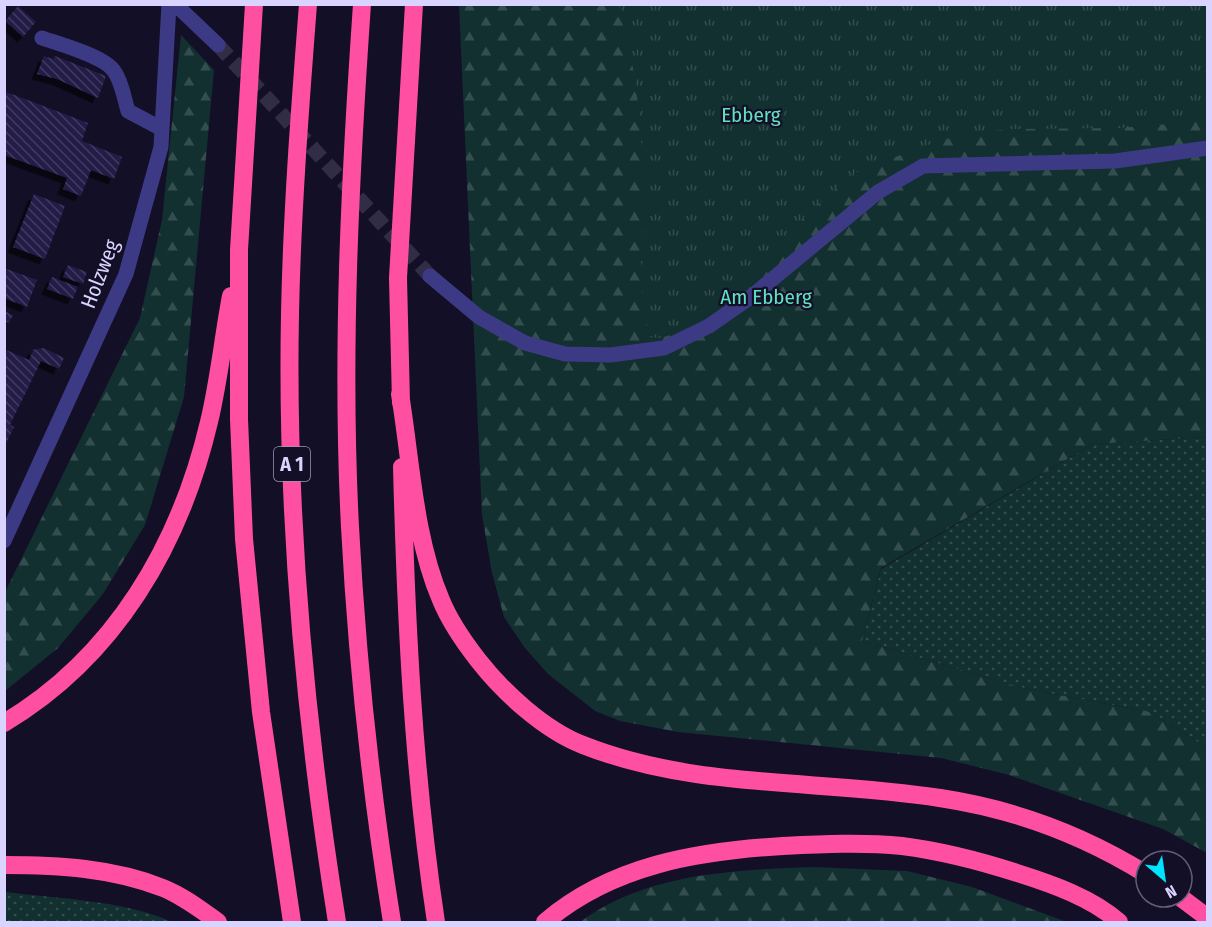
<svg xmlns="http://www.w3.org/2000/svg" width="1212" height="927" font-family="'Fira Sans Condensed',sans-serif">
<style>
.grass{fill:url(#grass-dots)}
.forest{fill:url(#forest-firs)}
.park{fill:url(#park-tufts)}
.building{fill:url(#building-back-hatch);filter:url(#shadow)}
.lines{fill:none;stroke-linecap:round;stroke-linejoin:round}
.minor-tunnel{stroke:#312d47;stroke-width:15;stroke-dasharray:15 8;stroke-linecap:butt}
.minor{stroke:#3d3a85;stroke-width:15}
.highway{stroke:#ff4fa3;stroke-width:18}
.labels{text-anchor:middle;stroke-width:4.5;stroke-linejoin:round;paint-order:stroke}
.shield{fill:#130f26;stroke:#9e99be;stroke-width:1.5}
.shield-label{font-size:20px;font-weight:bold;fill:#d9d4ff}
.park-label{font-size:21px;fill:#5fe0c0;stroke:#130f26}
.street-label{font-size:21px;fill:#d9d4ff;stroke:#130f26}
</style>
<defs>
<pattern id="grass-dots" width="8" height="8" patternUnits="userSpaceOnUse" patternTransform="scale(1.5)"><rect width="8" height="8" fill="#12302f"/><path d="M2 2h.1M6 6h.1" fill="none" stroke="#344d4e" stroke-width="1.8" stroke-linecap="round"/></pattern>
<pattern id="forest-firs" width="22" height="20" patternUnits="userSpaceOnUse" patternTransform="scale(1.5)"><rect width="22" height="20" fill="#12302f"/><path d="M5 1l3.5 6h-7zM16 11l3.5 6h-7z" fill="#344d4e"/></pattern>
<pattern id="park-tufts" width="24" height="20" patternUnits="userSpaceOnUse" patternTransform="scale(1.5)"><rect width="24" height="20" fill="#12302f"/><path d="M3 7l-1-3M5 7V3M7 7l1-3M15 17l-1-3M17 17v-4M19 17l1-3" fill="none" stroke="#344d4e"/></pattern>
<pattern id="building-back-hatch" width="6" height="6" patternUnits="userSpaceOnUse" patternTransform="scale(1.5)"><rect width="6" height="6" fill="#241b47"/><path d="M-1 5l2 2M0 0l6 6M5-1l2 2" fill="none" stroke="#433b63"/></pattern>
<filter id="shadow"><feDropShadow dx="-5.5" dy="5.5" stdDeviation="0" flood-color="#0009"/></filter>
</defs>
<rect width="100%" height="100%" fill="#130f26"/>
<path class="grass" d="M 1207,437 L 1207,748 L 1151,712 L 1027,689 L 862,641 L 881,569 L 1093,444 Z
M 5,892 C 54,898 128,901 172,922 L 5,922 Z"/>
<path class="forest" d="M 459,5 L 1207,5 L 1207,437 L 1093,444 L 881,568 L 862,641 L 1027,689 L 1151,712 L 1207,748 L 1207,853 L 1163,829 L 1009,775 L 941,758 L 678,732 L 620,721 L 595,711 L 548,674 L 525,648 L 504,617 L 492,573 L 482,515 Z
M 181,35 L 214,70 L 184,397 L 145,525 L 103,594 L 58,648 L 5,691 L 5,592 L 140,318 L 162,220 Z
M 813,867 L 907,871 L 972,887 L 1067,922 L 580,922 C 646,873 734,870 813,867 Z"/>
<path class="park" d="M 619,5 L 1207,5 L 1207,121 L 1119,128 L 1010,129 L 960,135 L 921,147 L 855,173 L 807,214 L 734,295 L 712,314 L 686,331 L 659,338 L 650,337 C 635,287 644,234 643,182 C 642,121 635,64 619,5 Z"/>
<path class="building" d="M 18,6 L 36,22 L 23,37 L 5,21 Z
M 44,56 L 53,59 L 55,56 L 106,76 L 98,98 L 57,79 L 37,74 Z
M 4,91 L 88,123 L 82,141 L 122,157 L 114,179 L 91,170 L 81,196 L 63,189 L 67,178 L 4,155 Z
M 34,194 L 65,206 L 45,259 L 13,247 Z
M 68,265 L 87,272 L 83,284 L 63,277 Z
M 4,268 L 37,280 L 27,307 L 4,298 Z
M 52,277 L 78,287 L 73,299 L 47,289 Z
M 4,311 L 13,315 L 9,323 L 4,321 Z
M 4,349 L 29,360 L 33,351 L 31,350 L 44,348 L 64,358 L 59,369 L 41,361 L 10,425 L 14,427 L 4,448 Z"/>
<g class="lines">
<path class="minor-tunnel" d="M 218,45 L 430,276"/>
<path class="minor" d="M 175,4 L 218,45
M 42,38 C 59,44 104,56 114,71 C 122,82 124,98 128,111 L 162,129
M 430,276 L 479,317 L 525,343 L 565,354 L 610,355 L 664,348 L 709,326 L 752,296 L 878,192 L 923,166 L 1115,161 L 1208,148
M 4,541 L 126,274 L 161,147 L 169,4"/>
<path class="highway" d="M 254,4 L 239,250 L 239,419 L 244,539 L 261,712 L 292,922
M 308,4 C 300,108 292,211 290,314 C 286,518 305,722 337,922
M 362,4 C 350,178 341,353 350,527 C 357,659 371,792 392,922
M 400,394 C 411,461 414,537 441,600 C 450,622 464,642 478,660 C 503,692 544,730 583,745 C 696,790 822,779 940,798 C 1013,809 1083,835 1146,874
M 401,403 L 398,278 L 414,4
M 402,467 C 406,620 413,771 436,922
M 4,723 C 115,657 180,545 209,422 C 219,381 223,338 231,296
M 4,865 C 58,865 113,868 163,888 C 183,896 201,910 218,922
M 1180,897 L 1208,918
M 545,922 C 612,865 698,851 783,846 C 822,844 863,842 902,846 C 941,851 980,861 1017,873 C 1052,884 1092,898 1119,922"/>
</g>
<g class="labels">
<rect class="shield" x="274" y="447" width="36" height="34" rx="4.5"/>
<g class="shield-label">
<text x="292" y="471">A 1</text>
</g>
<g class="park-label">
<text x="751" y="122">Ebberg</text>
<text x="766" y="304">Am Ebberg</text>
</g>
<g class="street-label">
<text transform="translate(100 274) rotate(-69)" y="7">Holzweg</text>
</g>
</g>
<rect width="1212" height="927" fill="none" stroke="#d9d4ff" stroke-width="12"/>
<g transform="translate(1164 879) rotate(151)"><circle r="28" fill="#130f26" stroke="#625e7d" stroke-width="1.5"/>
<path d="M0-4.5L10 22L0 15L-10 22Z" fill="#00e5ff"/>
<text y="-9" font-size="16" font-weight="bold" text-anchor="middle" fill="#d9d4ff">N</text>
</g>
</svg>
